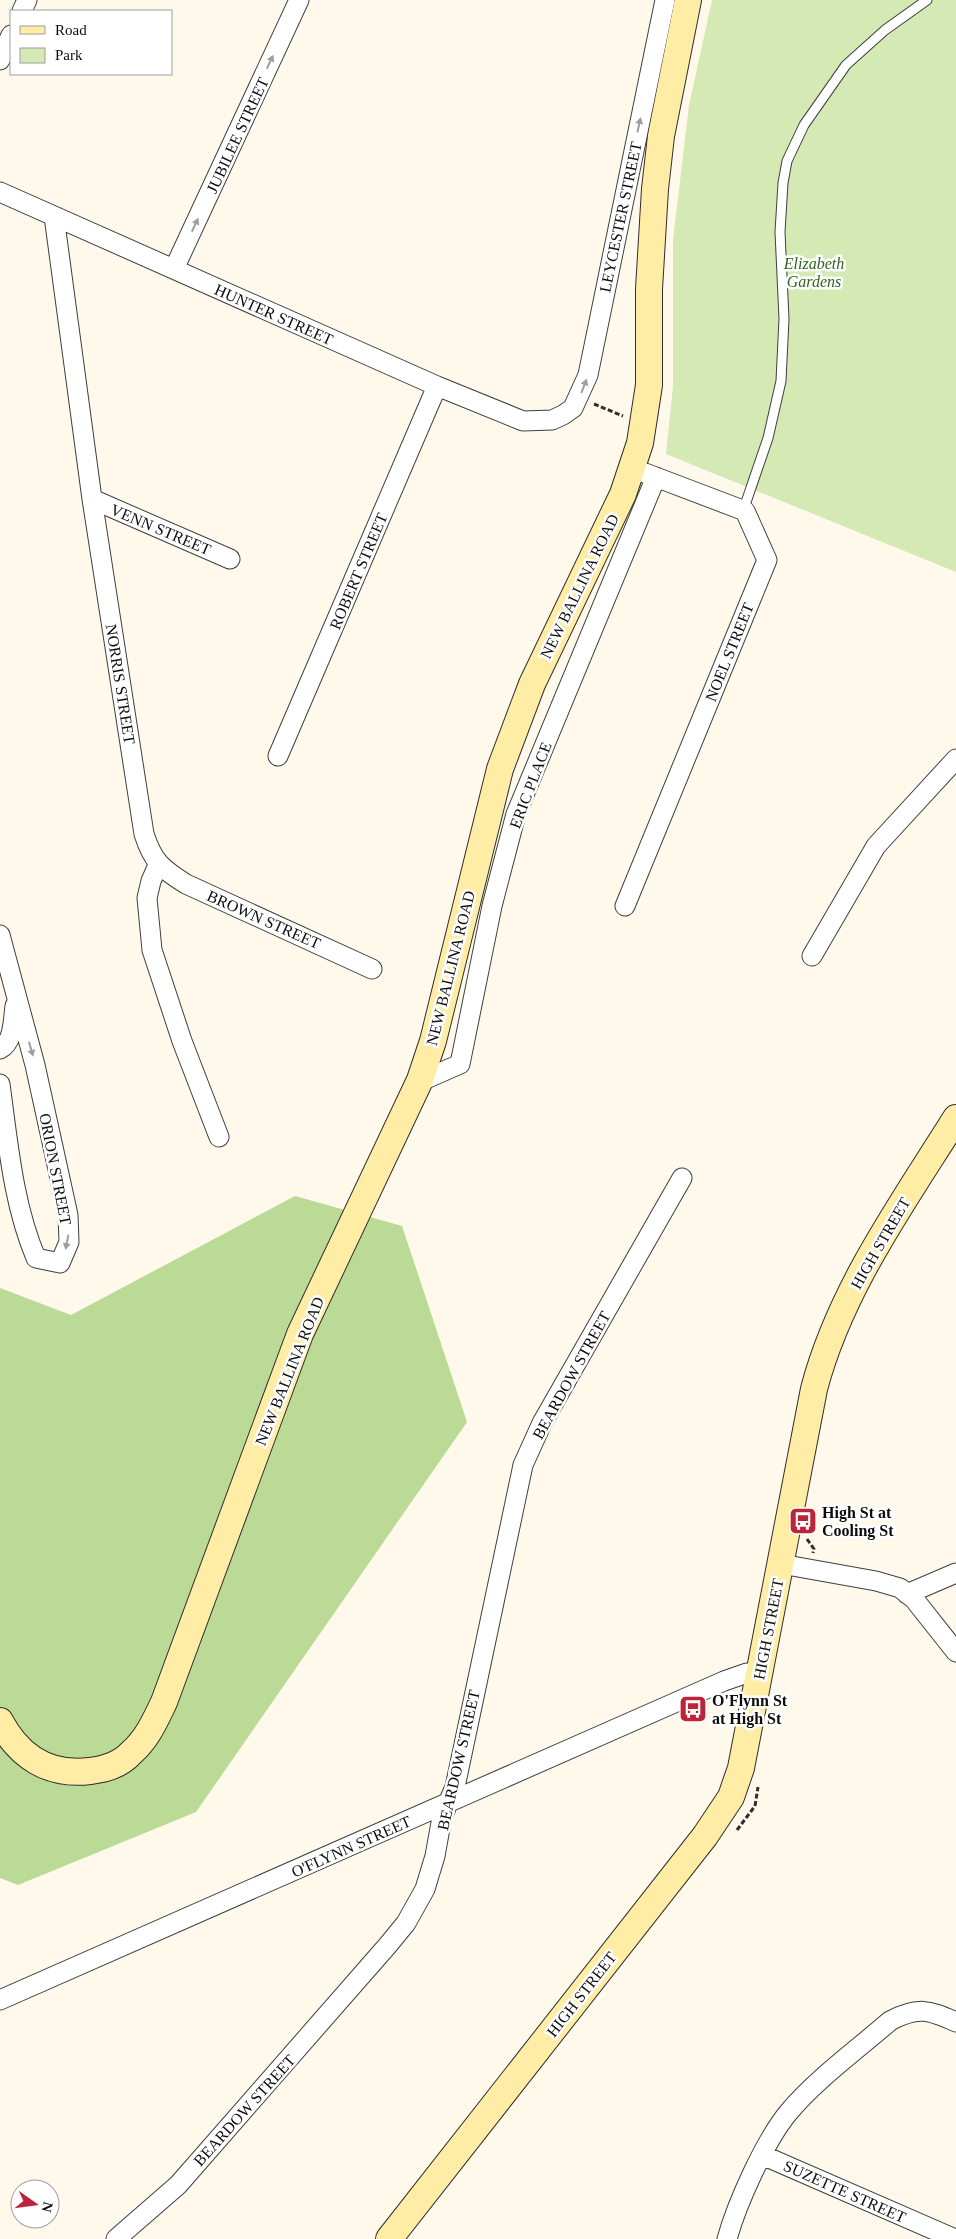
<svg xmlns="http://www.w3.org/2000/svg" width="956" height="2239" font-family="Georgia,serif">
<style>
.green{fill:#d5e9b5}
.forest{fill:#bada95}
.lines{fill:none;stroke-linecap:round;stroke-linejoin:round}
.lane-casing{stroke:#3f3f3f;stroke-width:11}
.street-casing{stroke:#3f3f3f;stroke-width:21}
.secondary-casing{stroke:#2e2e2e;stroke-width:28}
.path{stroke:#2e2e2e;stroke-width:3;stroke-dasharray:5 2.5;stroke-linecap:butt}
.lane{stroke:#fff;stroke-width:9}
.street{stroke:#fff;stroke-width:19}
.secondary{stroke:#ffeda6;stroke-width:26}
.oneway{fill:#9e9e9e}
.labels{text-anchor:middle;stroke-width:5;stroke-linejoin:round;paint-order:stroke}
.street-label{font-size:16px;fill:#0c0c0c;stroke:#fff}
.park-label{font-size:16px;font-style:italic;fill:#32641d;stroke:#fff}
.poi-label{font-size:16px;font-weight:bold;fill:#0c0c0c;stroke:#fff;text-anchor:start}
</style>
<rect width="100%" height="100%" fill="#fff9eb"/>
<path class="green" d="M 712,0 L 956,0 L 956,572 L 666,454 L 673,386 L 673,240 L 689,105 Z"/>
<path class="forest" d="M 295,1196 L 402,1226 L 467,1422 L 196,1812 L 18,1885 L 0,1878 L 0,1288 L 71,1315 Z"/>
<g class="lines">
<defs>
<path id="lane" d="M 743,511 L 768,438 L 781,381 L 784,319 L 780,232 L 783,183 L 787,161 L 804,125 L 846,65 L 885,30 L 927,0"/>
<path id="street" d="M 22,11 L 27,0
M 0,60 L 11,35
M 0,192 L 437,386 L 523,421 L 552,420 L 563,415 L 573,408 L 588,375 L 665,0
M 54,216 L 92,499 L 144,834 C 153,862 162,869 186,884 L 372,969
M 174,269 L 299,0
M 92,499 L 230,559
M 278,756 L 437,386
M 158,865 L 151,881 L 147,898 L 152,950 L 182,1041 L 219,1137
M 625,906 L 767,560 L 745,511 L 645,473
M 0,935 L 35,1065 L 68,1215 L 69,1242 L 60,1263 L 36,1258 C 13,1204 8,1142 0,1084
M 812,956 L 876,846 L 956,759
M 0,1049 C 14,1042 13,1019 15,1006
M 419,1082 L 460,1064 L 492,906 L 516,814 L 656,477
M 781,1564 L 876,1581 L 900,1588 L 914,1599 L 956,1652
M 907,1594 L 956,1573
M 0,2000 L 724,1681 L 747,1673 L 759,1674
M 762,2155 L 955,2239
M 116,2239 L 178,2185 L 388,1945 L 406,1923 L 425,1889 L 435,1856 L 442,1817 L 455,1787 L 523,1465 L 542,1423 L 682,1178
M 727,2239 C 737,2203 765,2141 788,2113 C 814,2081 859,2048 890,2021 C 918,2006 929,2010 956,2022"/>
<path id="secondary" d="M 0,1721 C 19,1757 49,1776 90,1771 C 106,1769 120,1765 131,1753 C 147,1739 155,1721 164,1702 L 300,1334 L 420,1080 L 433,1041 L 500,769 L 532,684 L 623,494 L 640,443 L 649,385 L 649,289 L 655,189 L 661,136 L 688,0
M 389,2239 L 705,1836 L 731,1797 L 741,1768 L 814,1389 C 840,1290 902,1204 956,1118"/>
</defs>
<use href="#lane" class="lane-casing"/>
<use href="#street" class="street-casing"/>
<use href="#secondary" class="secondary-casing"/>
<path class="path" d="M 594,404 L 623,416
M 807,1539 L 814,1549 L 813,1553
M 737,1830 L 755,1806 L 758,1787"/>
<use href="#lane" class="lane"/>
<use href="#street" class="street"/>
<use href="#secondary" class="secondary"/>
</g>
<defs><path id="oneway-solid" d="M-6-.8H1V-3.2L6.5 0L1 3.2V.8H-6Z" transform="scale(1.25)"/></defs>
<g class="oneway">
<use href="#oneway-solid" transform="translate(270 62) rotate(-65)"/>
<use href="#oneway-solid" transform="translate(639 125) rotate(-78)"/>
<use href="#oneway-solid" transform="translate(195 225) rotate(-65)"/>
<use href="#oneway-solid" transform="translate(584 386) rotate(-69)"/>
<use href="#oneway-solid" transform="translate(31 1049) rotate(74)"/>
<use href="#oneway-solid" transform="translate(67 1242) rotate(101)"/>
</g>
<defs>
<symbol id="bus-square" viewBox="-11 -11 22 22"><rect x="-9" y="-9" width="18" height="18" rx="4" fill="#bc243a" stroke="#fff"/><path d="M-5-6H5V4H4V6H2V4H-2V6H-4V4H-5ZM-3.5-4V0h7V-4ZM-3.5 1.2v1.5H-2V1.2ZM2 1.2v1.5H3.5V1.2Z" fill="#fff"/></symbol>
</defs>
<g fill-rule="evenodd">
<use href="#bus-square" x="787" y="1505" width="32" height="32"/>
<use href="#bus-square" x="677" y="1693" width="32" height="32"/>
</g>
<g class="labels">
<g class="street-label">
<text transform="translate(237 135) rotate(-65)" y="6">JUBILEE STREET</text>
<text transform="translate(620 217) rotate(-78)" y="6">LEYCESTER STREET</text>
<text transform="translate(274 314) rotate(24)" y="6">HUNTER STREET</text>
<text transform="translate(161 529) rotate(23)" y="6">VENN STREET</text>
<text transform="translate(358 571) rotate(-67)" y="6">ROBERT STREET</text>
<text transform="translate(579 586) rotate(-64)" y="6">NEW BALLINA ROAD</text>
<text transform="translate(729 652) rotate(-68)" y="6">NOEL STREET</text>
<text transform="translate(121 684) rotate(81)" y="6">NORRIS STREET</text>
<text transform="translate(530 785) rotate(-69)" y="6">ERIC PLACE</text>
<text transform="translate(264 919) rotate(24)" y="6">BROWN STREET</text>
<text transform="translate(450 968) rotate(-76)" y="6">NEW BALLINA ROAD</text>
<text transform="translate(56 1169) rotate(79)" y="6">ORION STREET</text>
<text transform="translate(880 1243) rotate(-60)" y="6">HIGH STREET</text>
<text transform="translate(289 1371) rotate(-68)" y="6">NEW BALLINA ROAD</text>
<text transform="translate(571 1375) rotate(-61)" y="6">BEARDOW STREET</text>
<text transform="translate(768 1629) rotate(-79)" y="6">HIGH STREET</text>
<text transform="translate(458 1760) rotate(-77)" y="6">BEARDOW STREET</text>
<text transform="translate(351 1846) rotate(-24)" y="6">O'FLYNN STREET</text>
<text transform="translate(581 1994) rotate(-52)" y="6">HIGH STREET</text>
<text transform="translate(244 2110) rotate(-48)" y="6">BEARDOW STREET</text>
<text transform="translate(845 2191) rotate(24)" y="6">SUZETTE STREET</text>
</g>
<g class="park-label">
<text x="814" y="269">Elizabeth<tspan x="814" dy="18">Gardens</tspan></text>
</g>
<g class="poi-label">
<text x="822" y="1518">High St at<tspan x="822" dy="18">Cooling St</tspan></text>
<text x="712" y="1706">O'Flynn St<tspan x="712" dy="18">at High St</tspan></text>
</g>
</g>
<rect x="10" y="10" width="162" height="65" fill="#ffffff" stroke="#9e9e9e"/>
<rect x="20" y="26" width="25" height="8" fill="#ffeda6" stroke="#9e9e9e"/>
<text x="55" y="35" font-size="15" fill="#0c0c0c">Road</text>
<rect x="20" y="48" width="25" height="15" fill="#d5e9b5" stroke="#9e9e9e"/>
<text x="55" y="60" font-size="15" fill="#0c0c0c">Park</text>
<g transform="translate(35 2204) rotate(104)"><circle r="24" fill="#ffffff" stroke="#9e9e9e"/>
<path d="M0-4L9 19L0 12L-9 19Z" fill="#bc243a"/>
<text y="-8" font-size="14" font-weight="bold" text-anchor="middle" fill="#0c0c0c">N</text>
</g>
</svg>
